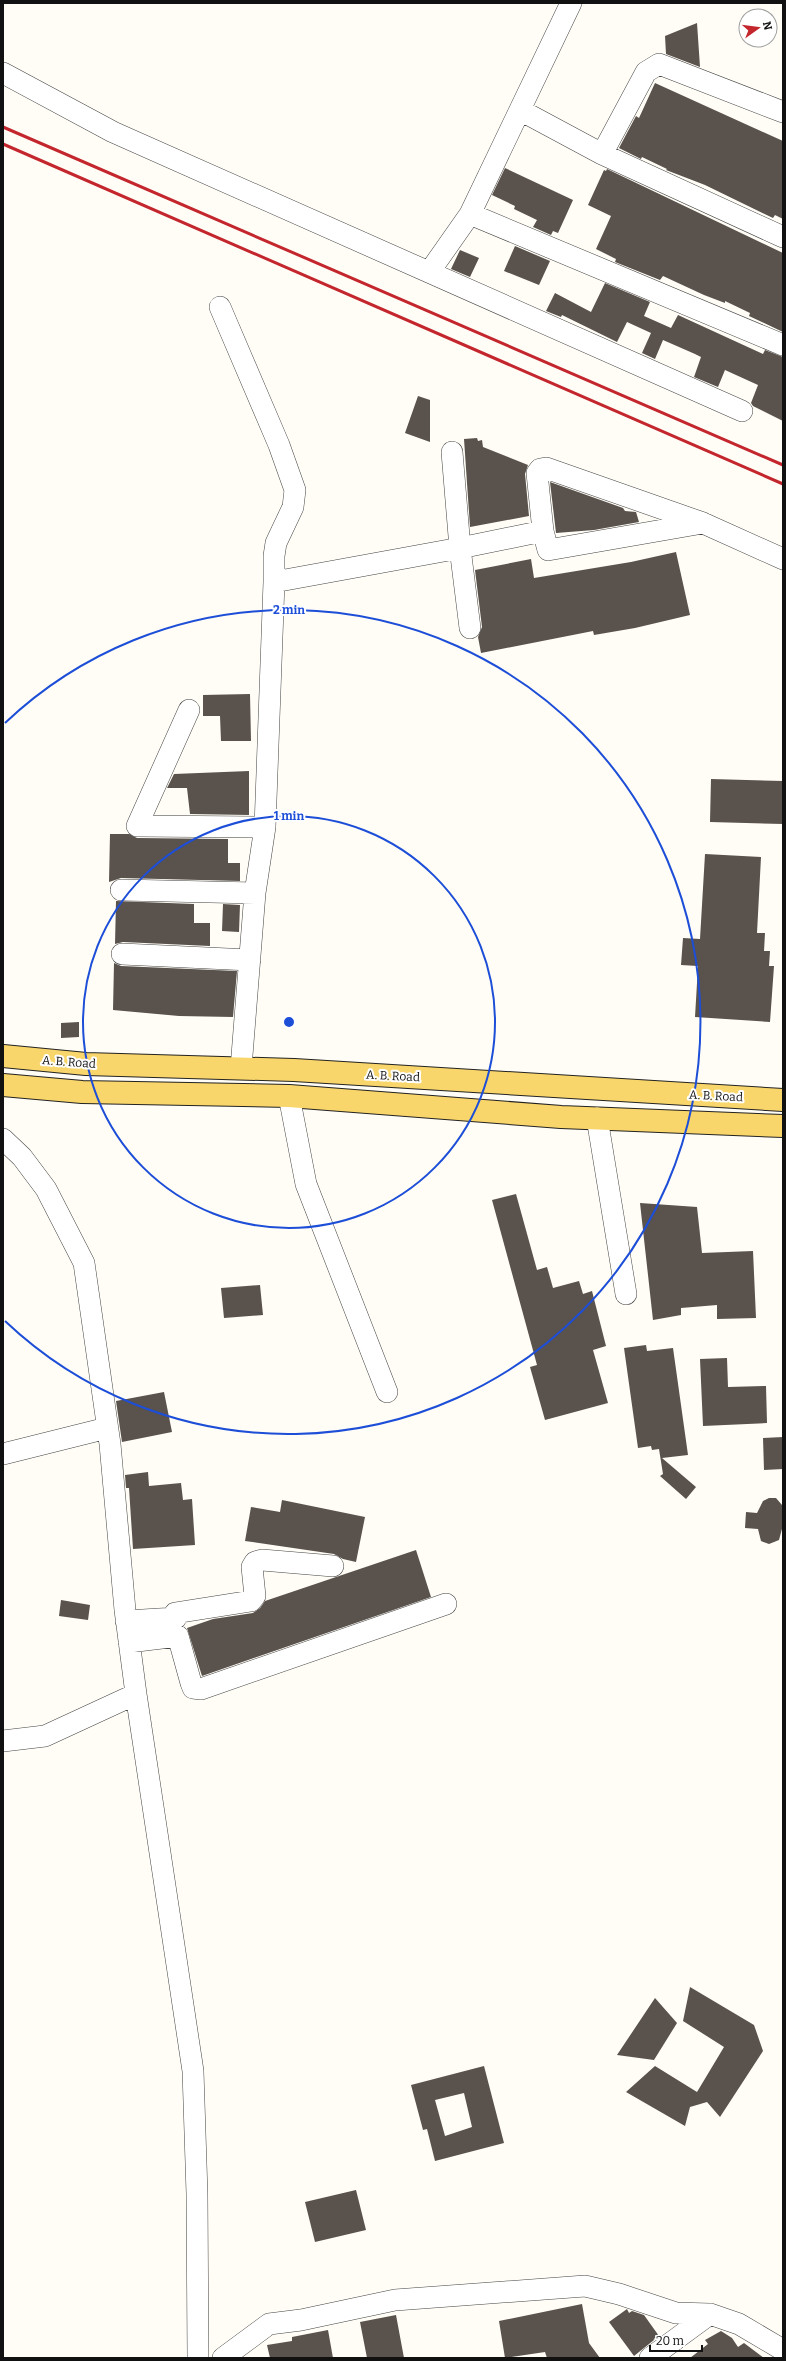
<svg xmlns="http://www.w3.org/2000/svg" width="786" height="2361" font-family="Bitter,serif">
<style>
.building{fill:#5a524d;fill-rule:evenodd}
.lines{fill:none;stroke-linecap:round;stroke-linejoin:round}
.minor-casing{stroke:#444;stroke-width:22}
.major-casing{stroke:#222;stroke-width:24}
.minor{stroke:#fff;stroke-width:21}
.major{stroke:#f9d66b;stroke-width:22}
.rail{stroke:#c4262e;stroke-width:3}
.ring{fill:none;stroke:#1d4ed8;stroke-width:2}
.labels{text-anchor:middle;stroke-width:4;stroke-linejoin:round;paint-order:stroke}
.street-label{font-size:12px;fill:#111;stroke:#fff}
.centre{fill:#1d4ed8;stroke:#fff;stroke-width:2}
.ring-label{font-size:12px;text-anchor:middle;font-weight:bold;fill:#1d4ed8;stroke:#fff;stroke-width:4;stroke-linejoin:round;paint-order:stroke}
</style>
<rect width="100%" height="100%" fill="#fffdf5"/>
<path class="building" d="M 697,23 L 700,67 L 666,54 L 665,36 Z
M 655,83 L 783,141 L 783,219 L 775,215 L 773,218 L 705,185 L 666,170 L 667,169 L 642,157 L 641,159 L 619,148 L 636,116 L 639,118 Z
M 505,168 L 573,200 L 558,233 L 553,231 L 551,235 L 533,227 L 537,220 L 514,209 L 515,206 L 492,195 Z
M 607,169 L 783,253 L 783,332 L 749,316 L 750,313 L 725,301 L 725,303 L 704,295 L 663,276 L 660,280 L 615,262 L 616,259 L 596,249 L 611,216 L 588,205 L 604,170 L 606,171 Z
M 515,246 L 550,261 L 539,285 L 504,271 Z
M 460,250 L 479,258 L 470,277 L 451,269 Z
M 605,283 L 650,302 L 644,316 L 671,328 L 678,315 L 763,354 L 765,350 L 783,357 L 783,421 L 753,406 L 751,403 L 758,385 L 725,370 L 718,387 L 694,377 L 701,357 L 695,354 L 663,340 L 655,359 L 642,353 L 651,333 L 627,322 L 617,342 L 562,315 L 561,317 L 546,311 L 555,293 L 591,312 Z
M 418,396 L 430,400 L 430,442 L 405,433 Z
M 477,438 L 478,441 L 482,440 L 483,447 L 528,465 L 525,474 L 529,516 L 470,527 L 464,439 Z
M 550,482 L 623,508 L 625,511 L 636,512 L 639,522 L 594,530 L 556,533 Z
M 676,552 L 690,615 L 635,628 L 594,635 L 593,631 L 481,653 L 478,637 L 482,627 L 475,570 L 531,559 L 534,578 L 631,562 Z
M 250,694 L 251,741 L 221,741 L 220,716 L 203,716 L 203,695 Z
M 249,771 L 249,815 L 190,814 L 187,788 L 167,788 L 174,774 Z
M 711,779 L 783,781 L 783,824 L 710,822 Z
M 110,834 L 129,834 L 137,838 L 228,839 L 228,863 L 240,863 L 240,881 L 121,878 L 109,882 Z
M 705,854 L 761,857 L 757,933 L 765,933 L 764,951 L 770,951 L 769,966 L 774,966 L 770,1022 L 695,1017 L 698,966 L 681,965 L 683,938 L 700,939 Z
M 116,901 L 194,904 L 194,923 L 210,923 L 210,946 L 123,942 L 115,944 Z
M 223,904 L 240,905 L 239,932 L 222,931 Z
M 114,963 L 121,966 L 237,971 L 233,1017 L 179,1016 L 113,1010 Z
M 79,1022 L 79,1037 L 61,1038 L 61,1023 Z
M 516,1194 L 537,1270 L 547,1267 L 553,1288 L 579,1281 L 583,1294 L 592,1291 L 606,1346 L 593,1350 L 608,1403 L 545,1420 L 530,1367 L 537,1365 L 492,1200 Z
M 640,1203 L 697,1207 L 702,1253 L 753,1251 L 756,1318 L 717,1319 L 717,1305 L 681,1308 L 681,1315 L 653,1320 Z
M 260,1285 L 263,1315 L 224,1318 L 221,1288 Z
M 646,1345 L 647,1351 L 673,1348 L 688,1455 L 662,1458 L 696,1487 L 686,1499 L 660,1476 L 663,1474 L 659,1449 L 652,1450 L 651,1446 L 638,1448 L 624,1348 Z
M 727,1358 L 728,1387 L 766,1386 L 767,1423 L 703,1426 L 700,1359 Z
M 164,1392 L 172,1432 L 122,1442 L 116,1401 Z
M 783,1437 L 783,1469 L 764,1470 L 763,1438 Z
M 148,1472 L 149,1486 L 181,1483 L 183,1500 L 192,1499 L 195,1545 L 133,1549 L 129,1488 L 126,1488 L 125,1475 Z
M 769,1498 L 776,1498 L 782,1505 L 783,1525 L 779,1540 L 769,1544 L 761,1541 L 758,1529 L 745,1528 L 746,1512 L 757,1513 L 763,1501 Z
M 282,1500 L 365,1517 L 356,1562 L 343,1559 L 334,1554 L 245,1541 L 251,1507 L 280,1512 Z
M 416,1550 L 431,1597 L 202,1676 L 187,1628 L 213,1619 L 253,1613 L 260,1608 L 265,1601 Z
M 61,1600 L 90,1605 L 88,1620 L 59,1616 Z
M 690,1987 L 754,2025 L 763,2051 L 720,2117 L 707,2102 L 690,2107 L 685,2126 L 626,2092 L 655,2066 L 697,2092 L 724,2047 L 683,2021 Z
M 655,1998 L 677,2023 L 654,2060 L 617,2055 Z
M 484,2066 L 504,2143 L 435,2161 L 427,2129 L 423,2130 L 411,2085 ZM 464,2093 L 472,2127 L 445,2136 L 435,2100 Z
M 356,2190 L 366,2230 L 315,2242 L 305,2202 Z
M 582,2304 L 589,2343 L 600,2358 L 547,2358 L 545,2352 L 505,2358 L 499,2321 Z
M 627,2309 L 629,2313 L 632,2311 L 644,2315 L 659,2336 L 634,2356 L 609,2322 Z
M 396,2315 L 404,2358 L 367,2358 L 360,2322 Z
M 328,2330 L 333,2358 L 270,2358 L 267,2345 L 292,2341 L 292,2337 Z
M 721,2331 L 732,2338 L 738,2347 L 744,2343 L 764,2358 L 690,2358 L 708,2344 L 705,2340 Z"/>
<g class="lines">
<defs>
<path id="minor" d="M 3,73 L 113,132 L 742,411
M 520,110 L 602,154 L 783,237
M 602,154 L 646,72 L 659,64 L 783,112
M 470,214 L 783,345
M 430,271 L 470,214 L 571,3
M 220,307 L 279,445 L 295,490 L 293,507 L 276,543 L 274,556 L 274,582
M 703,523 L 546,468 L 540,469 L 537,473 L 543,531 L 548,550 L 703,523 L 783,559
M 470,628 L 460,548 L 543,531
M 189,710 L 137,826 L 265,827
M 121,890 L 255,893
M 122,954 L 250,960
M 241,1068 L 255,893 L 265,827 L 274,582 L 460,548 L 452,452
M 289,1096 L 306,1184 L 387,1392
M 597,1118 L 626,1294
M 3,1139 L 22,1157 L 46,1189 L 84,1263 L 110,1444 L 125,1610 L 136,1694 L 193,2071 L 197,2194 L 198,2358
M 3,1454 L 107,1428
M 126,1621 L 176,1618 L 175,1613 L 251,1601 L 255,1596 L 252,1567 L 255,1562 L 262,1560 L 333,1566
M 129,1642 L 178,1636 L 191,1683 L 193,1688 L 201,1689 L 446,1604
M 3,1741 L 45,1736 L 136,1694
M 223,2358 L 269,2324 L 301,2320 L 395,2300 L 585,2286 L 619,2294 L 676,2313 L 710,2314 L 739,2324 L 783,2350
M 650,2358 L 710,2314"/>
<path id="major" d="M 3,1056 L 86,1064 L 294,1070 L 783,1100
M 3,1085 L 82,1092 L 289,1096 L 561,1117 L 783,1126"/>
</defs>
<use href="#minor" class="minor-casing"/>
<use href="#major" class="major-casing"/>
<use href="#minor" class="minor"/>
<use href="#major" class="major"/>
<path class="rail" d="M 3,127 L 783,465
M 3,144 L 783,484"/>
</g>
<g class="ring">
<circle cx="289" cy="1022" r="206"/>
<path d="M5 723A412 412 0 1 1 5 1321"/>
</g>
<g class="labels">
<g class="street-label">
<text transform="translate(69 1062) rotate(4)" y="4">A. B. Road</text>
<text transform="translate(393 1076) rotate(3)" y="4">A. B. Road</text>
<text transform="translate(716 1096) rotate(3)" y="4">A. B. Road</text>
</g>
</g>
<circle cx="289" cy="1022" r="6" class="centre"/>
<g class="ring-label">
<text x="289" y="614">2 min</text>
<text x="289" y="820">1 min</text>
</g>
<rect width="786" height="2361" fill="none" stroke="#111111" stroke-width="8"/>
<g transform="translate(758 28) rotate(76)"><circle r="19" fill="#ffffff" stroke="#a0a0a0"/>
<path d="M0-3L7 15L0 10L-7 15Z" fill="#c4262e"/>
<text y="-6" font-size="11" font-weight="bold" text-anchor="middle" fill="#111111">N</text>
</g>
<path d="M650 2345v6h52v-6" fill="none" stroke="#111111" stroke-width="2"/>
<text x="656" y="2345" font-size="12" fill="#111111" stroke="#ffffff" stroke-width="3" paint-order="stroke">20 m</text>
</svg>
